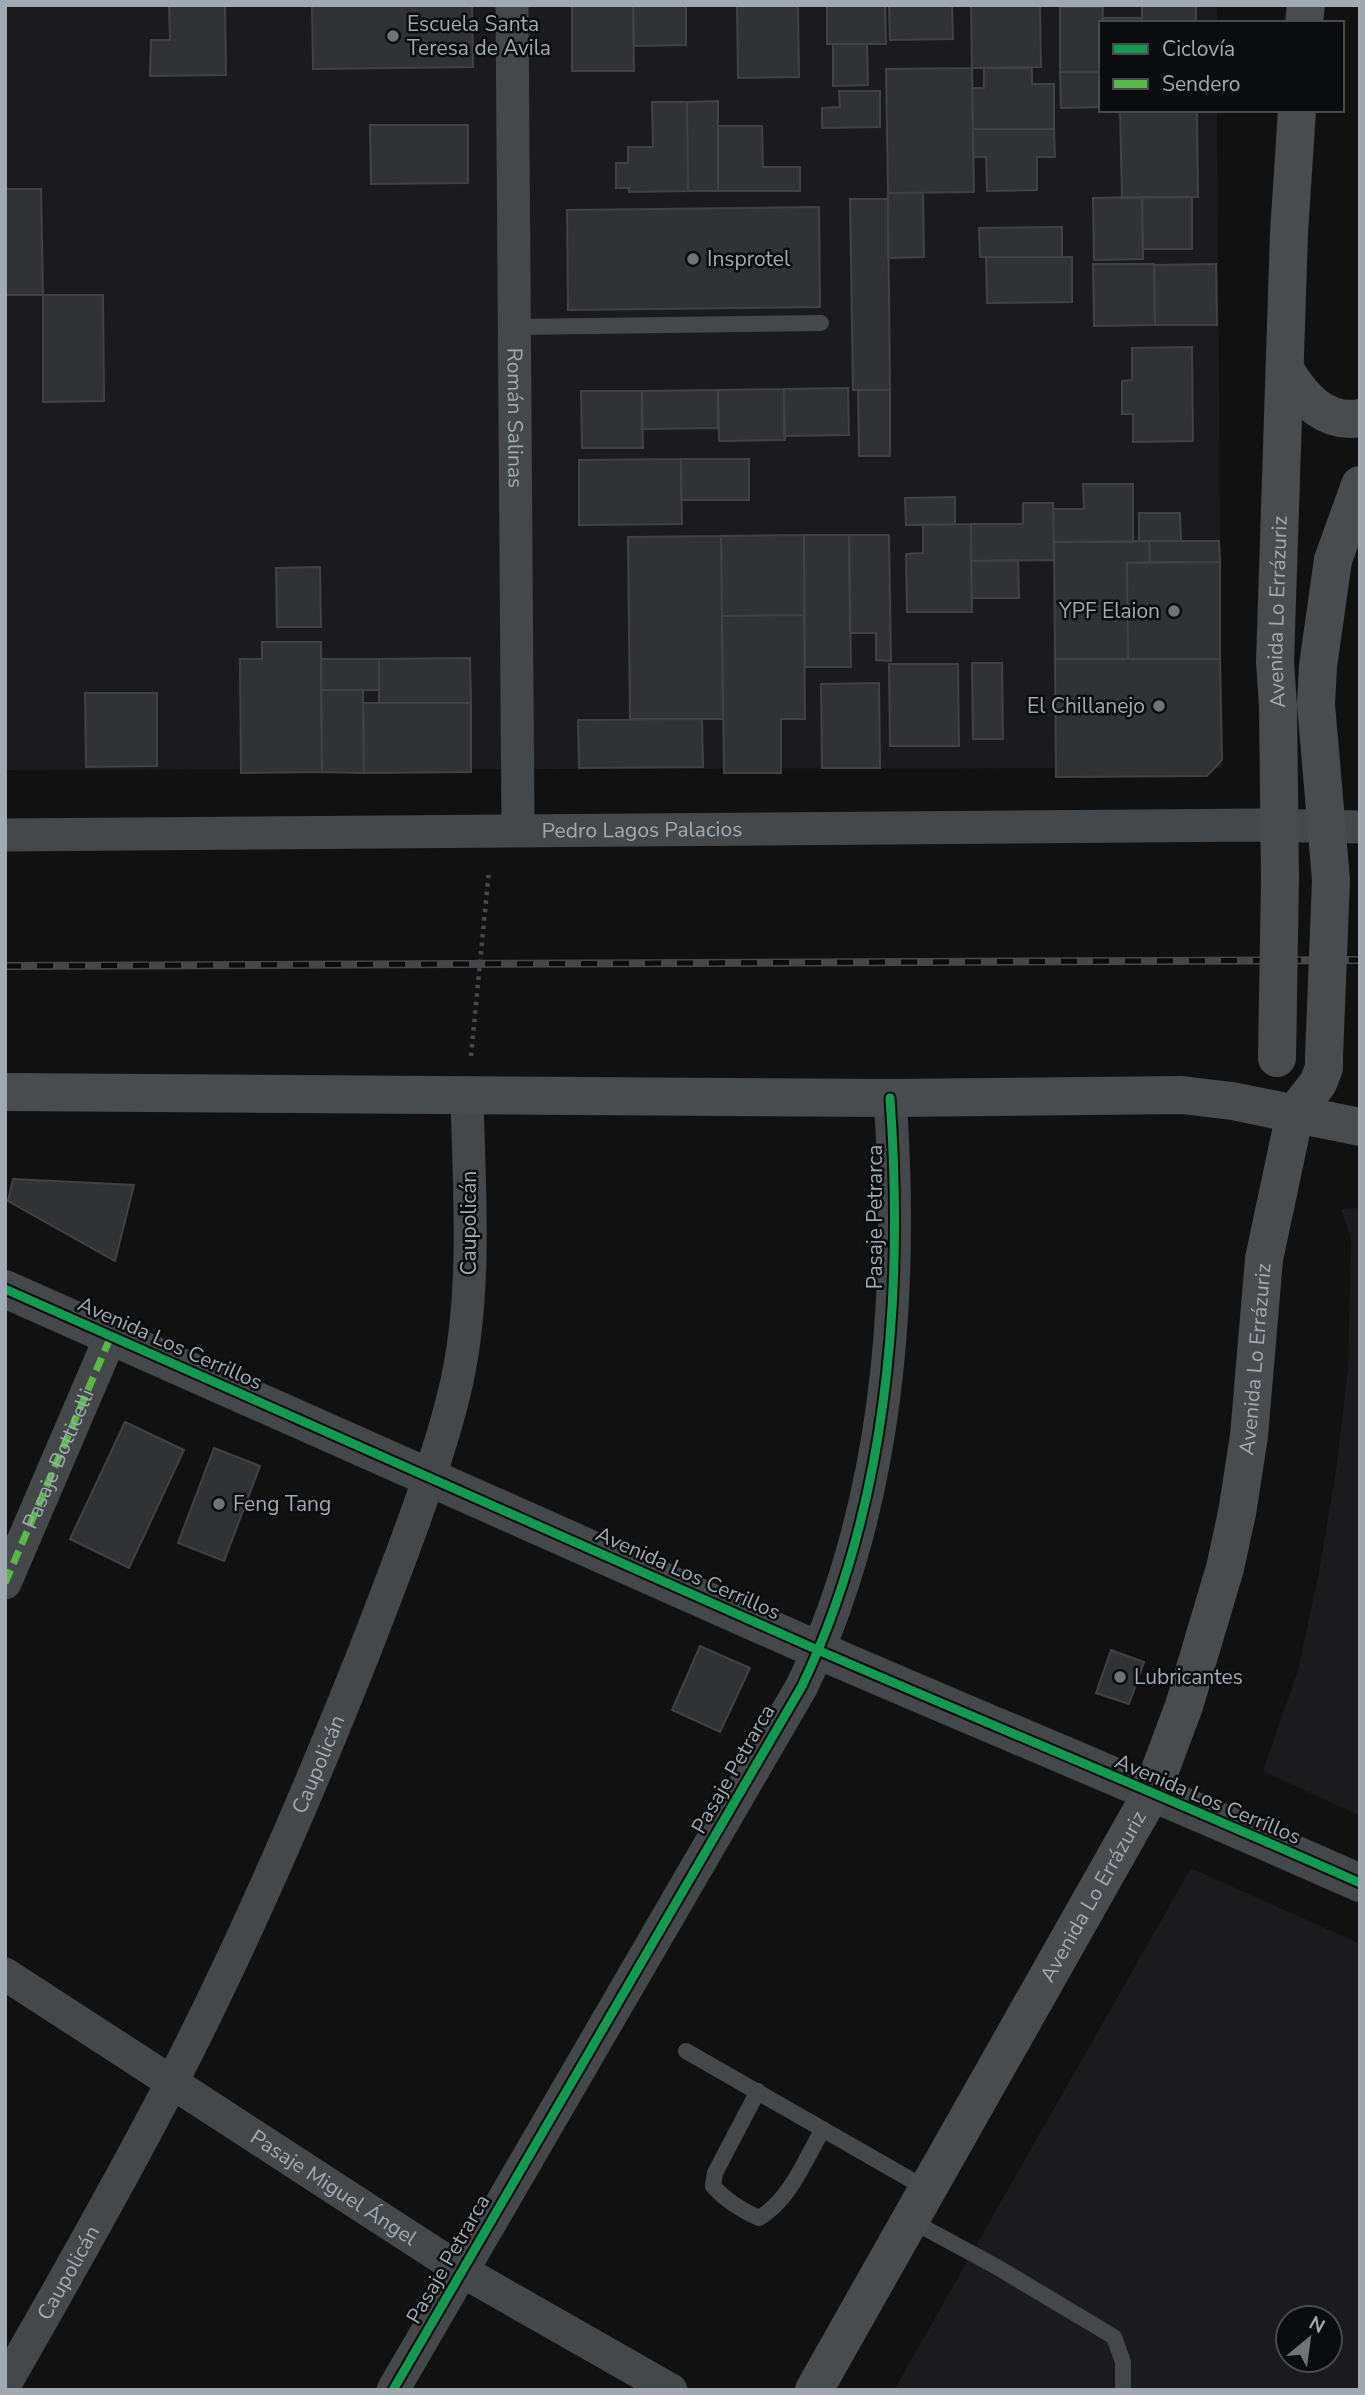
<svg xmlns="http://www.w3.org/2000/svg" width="1365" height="2395" font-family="'Nunito Sans',sans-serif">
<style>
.built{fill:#1b1b1d;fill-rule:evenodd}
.building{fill:#313233;stroke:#404245;stroke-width:2}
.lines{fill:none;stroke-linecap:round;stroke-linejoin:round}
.path{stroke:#47484c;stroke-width:4.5;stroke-dasharray:3.5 5;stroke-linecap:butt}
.service{stroke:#45484a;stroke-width:16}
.minor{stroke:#45484a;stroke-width:33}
.tertiary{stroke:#45484a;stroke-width:38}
.secondary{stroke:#494c4e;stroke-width:38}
.rail-casing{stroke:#46474a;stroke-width:8}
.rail{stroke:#0b0c0d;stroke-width:5;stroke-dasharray:16;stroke-linecap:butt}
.secondary-bridge{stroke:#494c4e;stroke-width:38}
.quiet{stroke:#58b947;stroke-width:7;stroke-dasharray:14 7;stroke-linecap:butt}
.cycleway-casing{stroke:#0b0c0d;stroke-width:13}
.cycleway{stroke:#139951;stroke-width:9}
.poi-dot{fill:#6f747a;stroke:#0b0c0d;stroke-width:2.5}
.labels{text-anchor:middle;stroke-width:5;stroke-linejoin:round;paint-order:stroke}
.poi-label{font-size:21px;fill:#a1aab3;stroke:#0b0c0d;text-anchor:start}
.street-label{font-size:21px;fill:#a1aab3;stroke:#0b0c0d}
</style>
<rect width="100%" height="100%" fill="#111"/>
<path class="built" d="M 5,5 L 1217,5 L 1217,23 L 1101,23 L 1101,110 L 1217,110 L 1222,768 L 5,770 Z
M 1360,1208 L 1360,1816 L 1263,1771 L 1298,1670 L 1319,1572 L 1336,1471 L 1348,1368 L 1351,1239 L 1341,1209 Z
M 1191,1868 L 1360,1944 L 1360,2390 L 894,2390 ZM 1288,2318 L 1330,2318 L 1330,2360 L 1288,2360 Z"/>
<path class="building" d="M 169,5 L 225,5 L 226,75 L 150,76 L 151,40 L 170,40 Z
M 312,5 L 472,5 L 473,67 L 313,69 Z
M 572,5 L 633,5 L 634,71 L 572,71 Z
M 633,5 L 686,5 L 686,45 L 634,46 Z
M 737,5 L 798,5 L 799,77 L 738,78 Z
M 827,5 L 885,5 L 886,44 L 827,44 Z
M 889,5 L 952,5 L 953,39 L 890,40 Z
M 971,5 L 1040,5 L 1041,67 L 972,68 Z
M 1142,5 L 1196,5 L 1196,23 L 1142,23 Z
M 1060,7 L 1103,7 L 1101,72 L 1060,72 Z
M 1103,18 L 1142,18 L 1142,23 L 1103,23 Z
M 833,44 L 867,44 L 868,85 L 833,86 Z
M 972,68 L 974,192 L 888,193 L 886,69 Z
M 984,68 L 1032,68 L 1032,84 L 1054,84 L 1054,129 L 973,129 L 972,88 L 984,88 Z
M 1060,72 L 1101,72 L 1101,107 L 1061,108 Z
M 839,91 L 880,91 L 880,127 L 822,128 L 822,108 L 840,107 Z
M 718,101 L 718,191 L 688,191 L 687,102 Z
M 652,102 L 687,102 L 688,191 L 629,192 L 629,188 L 616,188 L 616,163 L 628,163 L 628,147 L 653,147 Z
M 1120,110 L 1197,110 L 1198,197 L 1122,198 Z
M 370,125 L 468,125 L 468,183 L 371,184 Z
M 718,126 L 762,126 L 763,167 L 800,167 L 800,191 L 718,191 Z
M 973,129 L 1054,129 L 1055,157 L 1037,157 L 1037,190 L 987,191 L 986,157 L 973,157 Z
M 5,189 L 41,189 L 43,295 L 5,295 Z
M 888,193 L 923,193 L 924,257 L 888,258 Z
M 1142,197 L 1192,197 L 1192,249 L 1143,249 Z
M 1142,197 L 1143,259 L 1094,260 L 1093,198 Z
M 850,199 L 888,199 L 890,390 L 853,390 Z
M 819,207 L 820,307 L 568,310 L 567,210 Z
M 1062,227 L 1062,257 L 980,257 L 979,228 Z
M 986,257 L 1072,257 L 1072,302 L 987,303 Z
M 1093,264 L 1154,264 L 1155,325 L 1094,326 Z
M 1216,264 L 1217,325 L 1155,325 L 1154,265 Z
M 43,295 L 103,295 L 104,401 L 43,402 Z
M 1192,347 L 1193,441 L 1133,442 L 1133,414 L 1122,414 L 1122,381 L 1132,380 L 1132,348 Z
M 848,388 L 849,435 L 784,436 L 784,389 Z
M 784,389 L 785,440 L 719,441 L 718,390 Z
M 718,390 L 718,428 L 642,429 L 642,391 Z
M 858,390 L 890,390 L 890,456 L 859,456 Z
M 581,391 L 642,391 L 643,448 L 582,448 Z
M 681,459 L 749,459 L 749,500 L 681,500 Z
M 681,459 L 682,524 L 579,525 L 579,460 Z
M 1083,484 L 1133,484 L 1133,542 L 1054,542 L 1053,509 L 1084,509 Z
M 955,497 L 955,524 L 906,525 L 905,498 Z
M 1023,503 L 1053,503 L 1054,560 L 971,561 L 971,524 L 1023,524 Z
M 1139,513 L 1180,513 L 1181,541 L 1139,541 Z
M 971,524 L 972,612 L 907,612 L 906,554 L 923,553 L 923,525 Z
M 804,535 L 849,535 L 851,667 L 805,667 Z
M 804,535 L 804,615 L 722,616 L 721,536 Z
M 849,535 L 889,535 L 891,661 L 876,660 L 876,633 L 850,633 Z
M 721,536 L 723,719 L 630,719 L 628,537 Z
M 1149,541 L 1219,541 L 1220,562 L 1150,562 Z
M 1149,541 L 1150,562 L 1127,563 L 1128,659 L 1055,659 L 1054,542 Z
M 1018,560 L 1019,598 L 972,598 L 971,561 Z
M 1220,562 L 1220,659 L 1128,659 L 1127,563 Z
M 320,567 L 321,627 L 277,627 L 276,568 Z
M 804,615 L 805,719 L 781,719 L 781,773 L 724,773 L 722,616 Z
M 262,642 L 321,642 L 322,772 L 241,773 L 240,659 L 262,659 Z
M 470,658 L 471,703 L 379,703 L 379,659 Z
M 321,659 L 379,659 L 379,690 L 321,690 Z
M 1055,659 L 1220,659 L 1222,760 L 1207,776 L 1056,777 Z
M 972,663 L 1002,663 L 1003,739 L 973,739 Z
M 889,664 L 958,664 L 959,746 L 890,746 Z
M 879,683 L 880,768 L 822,768 L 821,684 Z
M 321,690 L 363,690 L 364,773 L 322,772 Z
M 85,693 L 157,693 L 157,766 L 86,767 Z
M 363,703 L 471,703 L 471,772 L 364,773 Z
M 702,719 L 703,767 L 579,768 L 578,720 Z
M 13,1179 L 134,1185 L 115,1261 L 8,1201 Z
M 125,1422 L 184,1450 L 129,1568 L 70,1539 Z
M 214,1448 L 260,1466 L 224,1561 L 178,1543 Z
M 700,1646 L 750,1668 L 720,1732 L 672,1710 Z
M 1111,1650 L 1144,1662 L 1129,1704 L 1096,1693 Z"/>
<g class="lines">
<path class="path" d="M 471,1056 L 489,870"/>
<path class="service" d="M 514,327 L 821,323
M 686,2051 L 927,2189
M 758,2091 L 715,2173 L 713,2186 C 726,2201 741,2210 759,2218 C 790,2200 805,2160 823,2129
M 910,2220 L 997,2267 L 1114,2337 L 1123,2362 L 1123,2390"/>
<g class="minor">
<path id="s1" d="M 512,5 L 518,829"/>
<path id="s2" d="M 5,835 L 1258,825 L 1360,827"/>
<path d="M 5,1583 L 111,1336"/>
<path id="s3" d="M 5,1974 L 462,2271 L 671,2390"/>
<path id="s4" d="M 5,2384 C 62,2285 118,2186 171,2084 C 237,1956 295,1824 349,1690 C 369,1641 388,1591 407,1540 C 426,1488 445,1435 457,1381 C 477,1287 469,1190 467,1095"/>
<path d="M 393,2390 L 802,1686 C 888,1506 904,1295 890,1098"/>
</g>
<path class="tertiary" d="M 5,1289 C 277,1409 548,1532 820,1651 C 1000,1729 1181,1803 1360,1883"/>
<g class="secondary">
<path d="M 1304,23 L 1306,5"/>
<path d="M 1286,371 C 1302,398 1325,424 1360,418"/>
<path id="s5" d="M 1280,878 L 1278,706 L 1275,662 L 1289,233 L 1297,110"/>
<path d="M 1331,880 L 1316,704 L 1318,666 L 1333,560 L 1360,485"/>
<path d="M 5,1092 L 890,1098 L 1182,1095 L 1232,1101 L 1360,1127"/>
<path id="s6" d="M 814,2390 L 1151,1794 L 1184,1706 L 1225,1568 L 1237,1513 L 1249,1436 L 1264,1259 L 1295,1113 L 1318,1083 L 1324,1068 L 1324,1057"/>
</g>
<defs>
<path id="rail" d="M 5,966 L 1360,960"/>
</defs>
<use href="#rail" class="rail-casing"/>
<use href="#rail" class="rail"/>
<path class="secondary-bridge" d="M 1324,1057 L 1331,880
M 1277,1058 L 1280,878"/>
<path class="quiet" id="s7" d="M 5,1583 L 111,1336"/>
<defs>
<path id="cycleway" d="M 5,1289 C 277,1409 548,1532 820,1651 C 1000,1729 1181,1803 1360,1883
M 393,2390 L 802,1686 C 888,1506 904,1295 890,1098"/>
</defs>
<use href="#cycleway" class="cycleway-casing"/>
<use href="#cycleway" class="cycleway"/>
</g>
<g class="poi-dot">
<circle cx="393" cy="36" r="7"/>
<circle cx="693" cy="259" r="7"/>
<circle cx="1174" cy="611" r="7"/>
<circle cx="1159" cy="706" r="7"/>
<circle cx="219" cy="1504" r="7"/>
<circle cx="1120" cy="1677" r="7"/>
</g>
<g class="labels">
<g class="poi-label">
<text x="407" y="31">Escuela Santa<tspan x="407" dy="24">Teresa de Avila</tspan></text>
<text x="707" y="266">Insprotel</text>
<text x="1160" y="618" text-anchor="end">YPF Elaion</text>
<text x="1145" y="713" text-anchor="end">El Chillanejo</text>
<text x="233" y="1511">Feng Tang</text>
<text x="1134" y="1684">Lubricantes</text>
</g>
<g class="street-label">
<text dy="7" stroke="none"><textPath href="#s1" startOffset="413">Román Salinas</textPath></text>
<text dy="7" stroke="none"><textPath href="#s5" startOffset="266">Avenida Lo Errázuriz</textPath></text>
<text dy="7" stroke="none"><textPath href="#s2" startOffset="637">Pedro Lagos Palacios</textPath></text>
<text transform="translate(875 1217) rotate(-90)" y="7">Pasaje Petrarca</text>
<text transform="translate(469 1223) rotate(-90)" y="7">Caupolicán</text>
<text transform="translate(170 1343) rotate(24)" y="7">Avenida Los Cerrillos</text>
<text dy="7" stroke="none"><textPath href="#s6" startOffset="1134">Avenida Lo Errázuriz</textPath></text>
<text dy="7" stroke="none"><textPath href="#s7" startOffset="135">Pasaje Botticelli</textPath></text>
<text transform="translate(688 1573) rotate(24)" y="7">Avenida Los Cerrillos</text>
<text dy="7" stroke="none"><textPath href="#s4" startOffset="695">Caupolicán</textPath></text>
<text transform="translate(733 1769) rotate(-60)" y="7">Pasaje Petrarca</text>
<text transform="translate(1208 1799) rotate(23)" y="7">Avenida Los Cerrillos</text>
<text dy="7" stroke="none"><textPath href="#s6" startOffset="567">Avenida Lo Errázuriz</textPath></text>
<text dy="7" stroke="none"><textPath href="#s3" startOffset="392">Pasaje Miguel Ángel</textPath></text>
<text transform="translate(448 2259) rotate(-60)" y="7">Pasaje Petrarca</text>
<text dy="7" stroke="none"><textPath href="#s4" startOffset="128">Caupolicán</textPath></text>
</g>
</g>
<rect width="1365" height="2395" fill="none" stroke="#a1aab3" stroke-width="14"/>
<rect x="1099" y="21" width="245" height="91" fill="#0b0c0d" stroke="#474b4f" stroke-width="2"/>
<rect x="1113" y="44" width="35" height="10" fill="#139951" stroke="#474b4f" stroke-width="2"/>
<text x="1162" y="56" font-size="21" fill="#a1aab3">Ciclovía</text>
<rect x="1113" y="79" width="35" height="10" fill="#58b947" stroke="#474b4f" stroke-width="2"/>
<text x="1162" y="91" font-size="21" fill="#a1aab3">Sendero</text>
<g transform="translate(1309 2339) rotate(29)"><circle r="33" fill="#0b0c0d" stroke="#474b4f" stroke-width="2"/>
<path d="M0-5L12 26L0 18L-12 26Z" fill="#6f747a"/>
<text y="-10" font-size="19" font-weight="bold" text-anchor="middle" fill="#a1aab3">N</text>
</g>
</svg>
